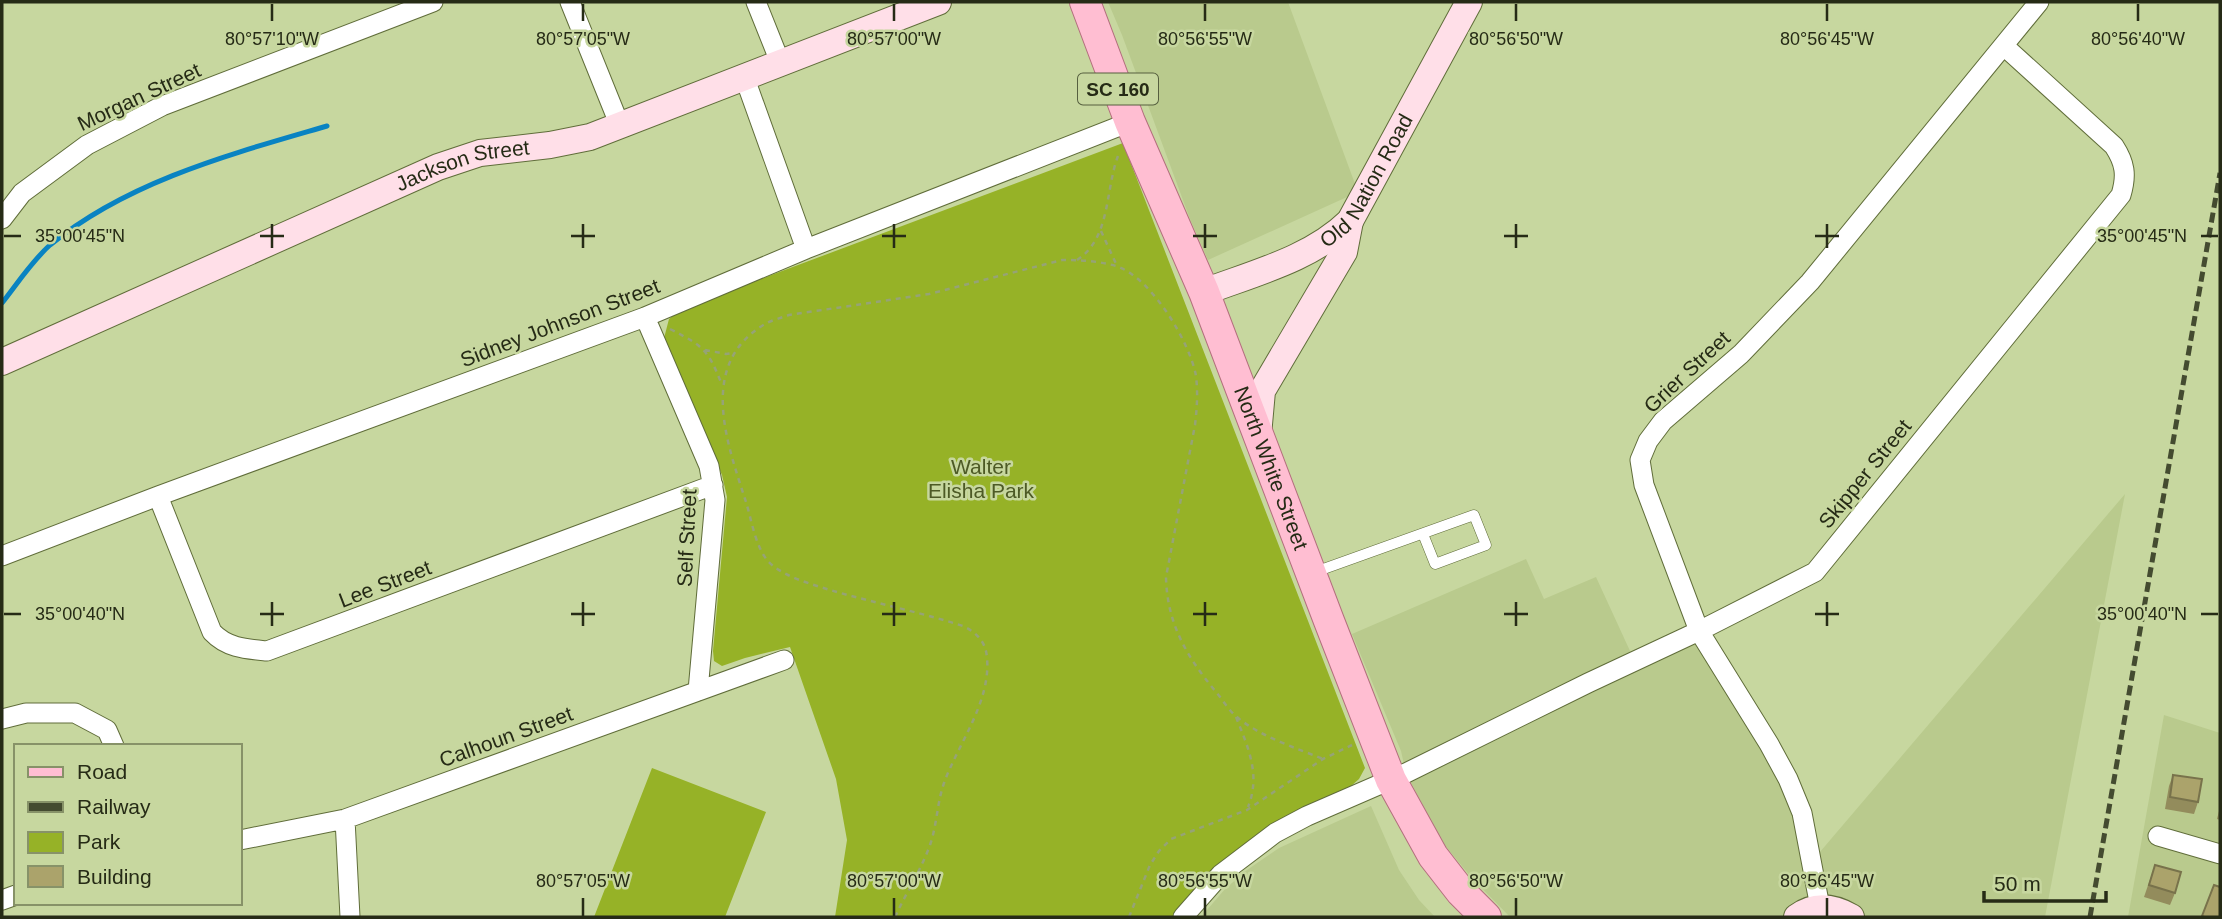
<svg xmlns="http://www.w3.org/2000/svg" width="2222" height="919" font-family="Helvetica,sans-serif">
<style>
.built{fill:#b9ca8d}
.green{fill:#96b227}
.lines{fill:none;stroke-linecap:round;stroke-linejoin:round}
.stream{stroke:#0983c2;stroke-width:5}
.lane-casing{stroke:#606d3a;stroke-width:11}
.street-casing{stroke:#606d3a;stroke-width:21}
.secondary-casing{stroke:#606d3a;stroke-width:28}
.primary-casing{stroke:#b36f7d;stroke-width:32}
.path{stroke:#96a376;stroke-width:2.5;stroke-dasharray:5 5;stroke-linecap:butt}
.lane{stroke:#fff;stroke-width:10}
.street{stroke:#fff;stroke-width:19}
.secondary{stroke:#ffdfe8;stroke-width:26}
.primary{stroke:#ffbed2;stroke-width:30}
.rail{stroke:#444b30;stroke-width:5;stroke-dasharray:10 5;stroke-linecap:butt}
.wall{fill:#938c5c}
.building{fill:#aba36b;stroke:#78724b;stroke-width:2}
.ticks{fill:none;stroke:#262b16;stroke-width:2.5}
.labels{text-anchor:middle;stroke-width:5;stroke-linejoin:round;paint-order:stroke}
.shield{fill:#c7d79f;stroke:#565f3f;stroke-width:2}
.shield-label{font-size:19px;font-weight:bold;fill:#262b16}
.street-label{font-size:21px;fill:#262b16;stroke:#c7d79f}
.park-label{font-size:21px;fill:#4d5a25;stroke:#c7d79f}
.ticks-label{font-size:18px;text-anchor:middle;fill:#262b16;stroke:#c7d79f;stroke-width:5;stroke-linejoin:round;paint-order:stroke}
</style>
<rect width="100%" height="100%" fill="#c7d79f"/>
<path class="built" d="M 1108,2 L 1288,2 L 1358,192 L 1208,260 L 1190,219 L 1122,35 Z
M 2125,494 L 2045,917 L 1510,917 L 1471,877 L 1443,843 L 1427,813 L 1406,773 L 1401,751 L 1352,634 L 1526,559 L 1544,599 L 1596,577 L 1636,664 L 1697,636 L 1798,813 L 1808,866 Z
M 2164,715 L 2220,733 L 2220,917 L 2128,917 Z
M 1371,806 L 1399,870 L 1419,900 L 1435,917 L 1201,917 L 1225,889 L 1247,870 L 1279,848 Z"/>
<path class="green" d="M 1123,143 L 1365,768 L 1359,779 L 1333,802 L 1277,828 L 1179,917 L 835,917 L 847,840 L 836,779 L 790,647 L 745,658 L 722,666 L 714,661 L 713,651 L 727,497 L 722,475 L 663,342 L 669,319 L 681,309 Z
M 652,768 L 766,812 L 725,917 L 594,917 Z"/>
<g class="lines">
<path class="stream" d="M 2,303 C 17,284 32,261 50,245 C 128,181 231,154 327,126"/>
<defs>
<path id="lane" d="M 1315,572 L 1474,515 L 1486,545 L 1435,564 L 1423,534"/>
<path id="street" d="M 570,2 L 620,126
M 756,2 L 780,62
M 744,76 L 806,249
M 2,219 L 22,193 L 87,145 L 162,106 L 433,2
M 645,317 L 709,466 L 715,500 L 698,691
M 158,496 L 212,632 C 227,648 246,649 267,651 L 713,485
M 2,556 L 158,496 L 645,317 L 806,249 L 1130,122
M 2,719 L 26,713 L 75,713 L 107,730 L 114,746
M 345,819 L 350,917
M 2158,836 L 2220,854
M 240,840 L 345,819 L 784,660
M 2,900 L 16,895
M 1820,907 L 1802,813 L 1788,779 L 1769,744 L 1699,631 L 1644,485 L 1640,460 L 1648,441 L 1663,421 L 1741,354 L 1810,282 L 2039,2
M 1183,917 L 1221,874 L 1275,833 L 1307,816 L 1406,773 L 1588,683 L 1699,631 L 1815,572 L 2121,195 C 2127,175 2125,163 2114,146 L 2004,46"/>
<g id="secondary">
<path id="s1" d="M 1204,292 C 1254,273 1311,259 1350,221 L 1469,2"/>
<path id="s2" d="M 2,362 L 438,167 L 480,153 L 550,145 L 590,137 L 938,2"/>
<path d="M 1258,435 L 1262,391 L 1344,252 L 1350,221"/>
<path d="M 1797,917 C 1815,904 1832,906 1851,917"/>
</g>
<g id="primary">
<path id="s3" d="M 1085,2 L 1130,122 L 1204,292 L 1329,621 L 1391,780 L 1433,856 L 1461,892 L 1486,917"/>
</g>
</defs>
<use href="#lane" class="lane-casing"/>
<use href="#street" class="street-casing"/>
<use href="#secondary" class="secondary-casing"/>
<use href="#primary" class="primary-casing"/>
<path class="path" d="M 1101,231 L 1117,266
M 1077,260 C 1111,238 1105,190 1118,156
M 670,329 C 703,346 708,349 722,385
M 705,350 L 726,354 L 733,353
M 1236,717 C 1248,747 1261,775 1248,807
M 895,917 C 906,893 921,870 930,845 C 937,825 937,803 944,783 C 958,744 991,702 987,658 C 986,642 977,633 963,626 C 920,612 874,603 830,590 C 811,584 788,578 772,565 C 756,552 752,521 746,502 C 727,443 697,364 765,324 C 772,320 781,318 789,315 L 929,294 L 1062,260 C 1080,260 1099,261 1116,266 C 1151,277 1190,342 1196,376 C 1198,393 1197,408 1195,425 L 1166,577 C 1167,624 1187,657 1216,692 C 1223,700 1229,711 1237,717 C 1259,736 1296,748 1323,759
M 1129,917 L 1150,865 L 1159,851 L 1171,839 L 1247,810 L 1323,759 L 1352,745"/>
<use href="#lane" class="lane"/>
<use href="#street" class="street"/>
<use href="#secondary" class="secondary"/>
<use href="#primary" class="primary"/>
<path class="rail" d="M 2090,917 L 2220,173"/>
</g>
<path class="wall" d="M 2173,775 L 2198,802 L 2194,814 L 2165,809 L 2169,786 Z
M 2220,807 L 2220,820 L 2217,819 Z
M 2155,865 L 2175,893 L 2170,905 L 2144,897 Z"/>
<path class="building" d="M 2173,775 L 2202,779 L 2198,802 L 2170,797 Z
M 2155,865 L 2181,872 L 2175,893 L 2149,885 Z
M 2214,885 L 2220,887 L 2220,917 L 2204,917 L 2202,916 Z"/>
<path class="ticks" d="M 272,4 L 272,21M 583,4 L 583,21M 894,4 L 894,21M 1205,4 L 1205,21M 1516,4 L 1516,21M 1827,4 L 1827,21M 2138,4 L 2138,21M 272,224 L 272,248M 583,224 L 583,248M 894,224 L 894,248M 1205,224 L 1205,248M 1516,224 L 1516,248M 1827,224 L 1827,248M 4,236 L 21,236M 260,236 L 284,236M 571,236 L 595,236M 882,236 L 906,236M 1193,236 L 1217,236M 1504,236 L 1528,236M 1815,236 L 1839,236M 2201,236 L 2218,236M 272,602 L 272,626M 583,602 L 583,626M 894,602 L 894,626M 1205,602 L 1205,626M 1516,602 L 1516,626M 1827,602 L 1827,626M 4,614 L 21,614M 260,614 L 284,614M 571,614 L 595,614M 882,614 L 906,614M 1193,614 L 1217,614M 1504,614 L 1528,614M 1815,614 L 1839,614M 2201,614 L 2218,614M 583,898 L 583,916M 894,898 L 894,916M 1205,898 L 1205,916M 1516,898 L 1516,916M 1827,898 L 1827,916"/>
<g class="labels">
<rect class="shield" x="1078" y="73.5" width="80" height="31" rx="5"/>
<g class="shield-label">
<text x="1118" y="96">SC 160</text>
</g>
<g class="street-label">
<text transform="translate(139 97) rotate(-25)" y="7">Morgan Street</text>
<text dy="7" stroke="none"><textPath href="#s2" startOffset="502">Jackson Street</textPath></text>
<text dy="7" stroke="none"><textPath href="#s1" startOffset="206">Old Nation Road</textPath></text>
<text transform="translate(560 323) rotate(-21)" y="7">Sidney Johnson Street</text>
<text transform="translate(1687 372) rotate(-43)" y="7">Grier Street</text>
<text dy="7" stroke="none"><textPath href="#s3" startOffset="502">North White Street</textPath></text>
<text transform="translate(1865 474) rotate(-51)" y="7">Skipper Street</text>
<text transform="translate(687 538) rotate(-87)" y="7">Self Street</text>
<text transform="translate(385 584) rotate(-21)" y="7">Lee Street</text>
<text transform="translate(506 737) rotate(-20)" y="7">Calhoun Street</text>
</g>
<g class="park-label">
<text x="981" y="474">Walter<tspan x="981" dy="24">Elisha Park</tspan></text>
</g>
</g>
<g class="ticks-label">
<text x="272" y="45">80°57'10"W</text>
<text x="583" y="45">80°57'05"W</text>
<text x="894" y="45">80°57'00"W</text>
<text x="1205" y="45">80°56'55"W</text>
<text x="1516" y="45">80°56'50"W</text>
<text x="1827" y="45">80°56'45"W</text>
<text x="2138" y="45">80°56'40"W</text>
<text x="80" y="242">35°00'45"N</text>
<text x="2142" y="242">35°00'45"N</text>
<text x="80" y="620">35°00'40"N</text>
<text x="2142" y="620">35°00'40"N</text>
<text x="583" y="887">80°57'05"W</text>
<text x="894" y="887">80°57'00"W</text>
<text x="1205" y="887">80°56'55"W</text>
<text x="1516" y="887">80°56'50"W</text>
<text x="1827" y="887">80°56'45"W</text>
</g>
<rect width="2222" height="919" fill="none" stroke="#262b16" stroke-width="7"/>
<rect x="14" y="744" width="228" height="161" fill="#c7d79f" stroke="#879268" stroke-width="2"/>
<rect x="28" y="767" width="35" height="10" fill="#ffbed2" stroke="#879268" stroke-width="2"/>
<text x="77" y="779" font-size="21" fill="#262b16">Road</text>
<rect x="28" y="802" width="35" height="10" fill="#444b30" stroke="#879268" stroke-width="2"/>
<text x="77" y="814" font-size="21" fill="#262b16">Railway</text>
<rect x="28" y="832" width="35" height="21" fill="#96b227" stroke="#879268" stroke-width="2"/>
<text x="77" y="849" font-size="21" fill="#262b16">Park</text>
<rect x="28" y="866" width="35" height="21" fill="#aba36b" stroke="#879268" stroke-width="2"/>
<text x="77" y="884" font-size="21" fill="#262b16">Building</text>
<path d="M1984 891v10h122v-10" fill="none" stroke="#262b16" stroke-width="3.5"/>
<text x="1994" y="891" font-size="21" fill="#262b16" stroke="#c7d79f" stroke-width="5" paint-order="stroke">50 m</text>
</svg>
